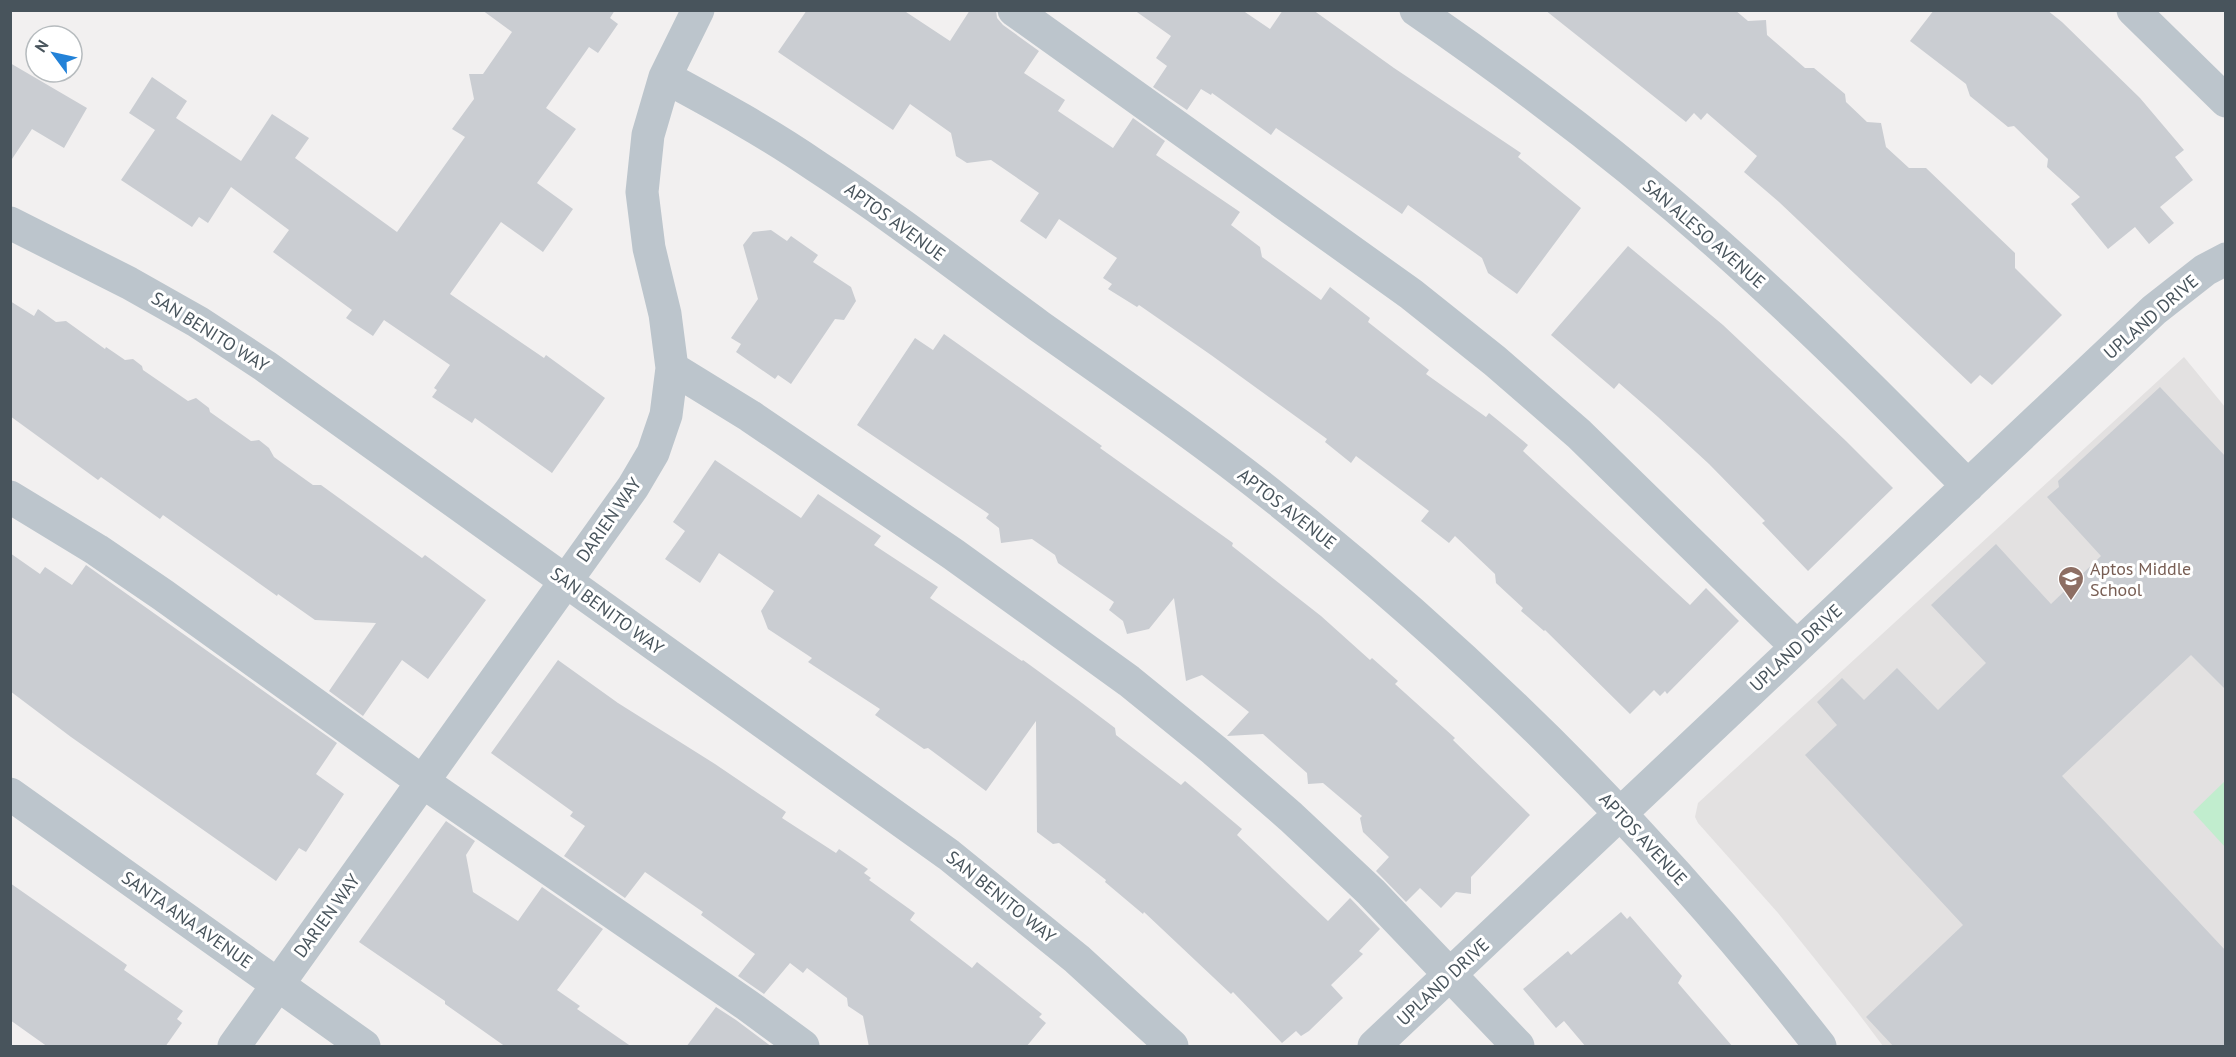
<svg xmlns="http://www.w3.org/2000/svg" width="2236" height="1057" font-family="'PT Sans',sans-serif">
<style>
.education{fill:#e3e1e1}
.green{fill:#c1edce}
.building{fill:#cacdd2}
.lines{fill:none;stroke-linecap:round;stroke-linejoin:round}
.minor{stroke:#bcc5cc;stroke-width:33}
.labels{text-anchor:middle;stroke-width:6;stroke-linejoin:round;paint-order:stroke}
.street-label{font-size:18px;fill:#48545c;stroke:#fff}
.education-label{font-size:18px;fill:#785e54;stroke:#fff;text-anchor:start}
</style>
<rect width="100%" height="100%" fill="#f2f0f0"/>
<path class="education" d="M 2184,357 L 2225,407 L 2225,1046 L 1883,1046 L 1855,1009 L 1778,913 L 1698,823 L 1695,817 L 1698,803 Z"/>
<path class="green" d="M 2225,781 L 2225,847 L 2193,812 Z"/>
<path class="building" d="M 482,10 L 615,10 L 610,18 L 618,24 L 598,53 L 589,47 L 546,108 L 576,129 L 537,183 L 573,209 L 543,252 L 501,222 L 450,294 L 544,358 L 546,355 L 605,398 L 552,473 L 475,418 L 472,423 L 432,397 L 437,390 L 434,388 L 450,365 L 384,320 L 373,336 L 346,318 L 352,310 L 273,252 L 289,230 L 231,187 L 208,223 L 199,217 L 192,227 L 121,180 L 155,130 L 129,113 L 152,77 L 187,101 L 176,118 L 241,161 L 272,114 L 309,138 L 295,158 L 397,232 L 465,137 L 452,129 L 474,99 L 469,74 L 483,74 L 512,32 Z
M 807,10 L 903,10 L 950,41 L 970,10 L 996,10 L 997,18 L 1003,25 L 1039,51 L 1024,73 L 1065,100 L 1058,111 L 1113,148 L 1133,118 L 1165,141 L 1156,155 L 1240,212 L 1231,225 L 1260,247 L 1262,257 L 1321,300 L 1330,287 L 1370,318 L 1368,322 L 1429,370 L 1426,374 L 1486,417 L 1489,413 L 1528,445 L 1523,451 L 1690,605 L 1706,588 L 1739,621 L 1667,694 L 1665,691 L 1660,696 L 1654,690 L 1630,714 L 1545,630 L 1544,631 L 1521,611 L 1523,608 L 1496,583 L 1495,574 L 1455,536 L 1449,543 L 1421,521 L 1429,511 L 1356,456 L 1351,463 L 1325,442 L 1327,439 L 1211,355 L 1139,305 L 1137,307 L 1108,289 L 1112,284 L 1103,278 L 1117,258 L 1059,219 L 1046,239 L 1020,221 L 1039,193 L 991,160 L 967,163 L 956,156 L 951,133 L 910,104 L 893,130 L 778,52 Z
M 1134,10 L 1242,10 L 1270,29 L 1283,10 L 1313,10 L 1394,68 L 1521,153 L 1518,157 L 1581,208 L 1517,294 L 1488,273 L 1482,258 L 1408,205 L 1402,214 L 1276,128 L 1271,135 L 1212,93 L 1211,95 L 1201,89 L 1187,110 L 1153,87 L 1167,66 L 1156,58 L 1171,36 Z
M 1545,10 L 1735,10 L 1748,21 L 1766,20 L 1767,35 L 1805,68 L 1814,68 L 1845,94 L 1846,102 L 1867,122 L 1881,123 L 1886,147 L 1909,168 L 1926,168 L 2015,253 L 2015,268 L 2062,315 L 1992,385 L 1980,375 L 1971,384 L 1779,202 L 1744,172 L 1757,156 L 1707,113 L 1701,120 L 1694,113 L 1686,122 Z
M 1934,10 L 2047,10 L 2062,22 L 2140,98 L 2184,150 L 2175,157 L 2193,180 L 2160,207 L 2174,223 L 2149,244 L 2135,227 L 2108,249 L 2071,204 L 2080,197 L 2047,167 L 2048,159 L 2014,126 L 2008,127 L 1970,96 L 1966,84 L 1910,41 Z
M 10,63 L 87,108 L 64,148 L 32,129 L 10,162 Z
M 771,230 L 787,241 L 791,236 L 818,255 L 813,262 L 851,287 L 856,301 L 844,320 L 835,319 L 791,384 L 778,375 L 775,379 L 736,352 L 741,344 L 731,338 L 758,299 L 743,245 L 753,232 Z
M 1628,246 L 1723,325 L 1846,441 L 1893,488 L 1808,571 L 1762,523 L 1765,521 L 1709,464 L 1658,417 L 1619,383 L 1614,389 L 1551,335 Z
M 10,301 L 34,316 L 38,309 L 56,322 L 66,321 L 105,349 L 106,347 L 125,360 L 133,359 L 142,366 L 143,370 L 188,401 L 196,398 L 209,408 L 210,412 L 251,441 L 259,440 L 269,448 L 274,457 L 285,465 L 313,485 L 321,485 L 422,558 L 425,555 L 486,600 L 428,679 L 402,660 L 363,716 L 329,691 L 376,623 L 315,620 L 278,594 L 277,596 L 163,515 L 160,519 L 101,477 L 98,480 L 10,416 Z
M 944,334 L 1102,446 L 1100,448 L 1233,543 L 1232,546 L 1321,616 L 1370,660 L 1372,658 L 1398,681 L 1395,684 L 1455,738 L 1453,740 L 1530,815 L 1471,877 L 1471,894 L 1456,892 L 1441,908 L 1420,888 L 1406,902 L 1376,871 L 1389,857 L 1363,832 L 1360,818 L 1362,816 L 1323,783 L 1308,784 L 1307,773 L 1263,734 L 1227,736 L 1249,712 L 1202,675 L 1186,681 L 1174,598 L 1149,629 L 1127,634 L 1123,621 L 1109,610 L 1114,602 L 1058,563 L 1055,555 L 1032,539 L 1001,543 L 999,528 L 986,518 L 989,514 L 857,425 L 915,338 L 933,350 Z
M 2160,387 L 2226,457 L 2226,690 L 2191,655 L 2062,776 L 2226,951 L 2226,1047 L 1894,1047 L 1866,1017 L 1963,925 L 1805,755 L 1837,725 L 1817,702 L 1842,678 L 1864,700 L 1897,668 L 1938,710 L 1986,663 L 1931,605 L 1996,544 L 2051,604 L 2101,556 L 2047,497 L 2059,487 L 2058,481 Z
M 715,460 L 801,518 L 818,494 L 881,536 L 874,545 L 938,587 L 930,598 L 1022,661 L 1023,660 L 1078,700 L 1115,728 L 1116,735 L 1181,785 L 1185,781 L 1242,829 L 1237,835 L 1328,921 L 1350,898 L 1380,929 L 1359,951 L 1363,954 L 1331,985 L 1343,998 L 1309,1031 L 1301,1036 L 1296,1031 L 1282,1043 L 1233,992 L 1231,994 L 1144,912 L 1143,914 L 1105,882 L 1106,880 L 1059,843 L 1053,844 L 1037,832 L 1036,721 L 986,791 L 928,748 L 924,749 L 875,715 L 880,709 L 808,662 L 812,658 L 768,629 L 761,611 L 774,591 L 719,553 L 700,583 L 665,559 L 685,531 L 673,522 Z
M 10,553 L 40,574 L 45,567 L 72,585 L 86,565 L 337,743 L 316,774 L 344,794 L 306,852 L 299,848 L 276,881 L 71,737 L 10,691 Z
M 558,660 L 618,703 L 715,764 L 786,812 L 782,818 L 836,853 L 839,849 L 868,869 L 864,873 L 871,878 L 869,880 L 915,913 L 910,920 L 972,968 L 977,962 L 1042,1014 L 1039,1017 L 1046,1023 L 1026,1047 L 869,1047 L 863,1016 L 848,1006 L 847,998 L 807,968 L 803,973 L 790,963 L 764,994 L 738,976 L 755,954 L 701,915 L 703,912 L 645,872 L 625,898 L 564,856 L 585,826 L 570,816 L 573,812 L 491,753 Z
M 446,821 L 475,841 L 466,855 L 473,892 L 518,921 L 542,887 L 603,929 L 557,990 L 580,1006 L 577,1009 L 632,1047 L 506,1047 L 445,1004 L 445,1001 L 359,942 Z
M 10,883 L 127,965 L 124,970 L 183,1011 L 177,1019 L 182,1023 L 165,1047 L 48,1047 L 10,1020 Z
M 1621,912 L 1627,919 L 1630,916 L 1682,976 L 1678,983 L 1733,1047 L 1586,1047 L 1564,1021 L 1556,1028 L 1523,989 L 1568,951 L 1571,955 Z
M 716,1007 L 736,1020 L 772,1047 L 686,1047 Z"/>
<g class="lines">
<path class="minor" d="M 1014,10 L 1411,294 L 1495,361 L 1579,434 L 1797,647
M 1416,10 C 1538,94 1656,185 1764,286 C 1834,350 1901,418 1968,486
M 2133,10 L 2226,101
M 665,77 C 717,105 768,133 816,166 C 893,216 965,272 1039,326 C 1120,383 1202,439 1279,501 C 1479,661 1663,844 1820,1046
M 10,223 L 129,283 L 198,322 L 265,366 L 949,855 L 1077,959 L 1172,1046
M 672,368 L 750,416 L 953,554 L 1129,681 L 1214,750 L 1291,817 L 1371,892 L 1518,1046
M 10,497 L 97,550 L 163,595 L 423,782 L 747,1005 L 803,1046
M 10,794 L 364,1046
M 234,1046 L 633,487 L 653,453 L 666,415 L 672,368 L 665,314 L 649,248 L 642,192 L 648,135 L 665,77 L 698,10
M 1374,1046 L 2154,310 L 2205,270 L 2226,259"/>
</g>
<defs>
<symbol id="school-pin" viewBox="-11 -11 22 30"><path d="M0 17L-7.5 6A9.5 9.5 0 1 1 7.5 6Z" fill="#8d6e63" stroke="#fff"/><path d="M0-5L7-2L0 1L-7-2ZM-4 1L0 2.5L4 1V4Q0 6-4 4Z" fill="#fff"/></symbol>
</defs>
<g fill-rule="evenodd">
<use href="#school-pin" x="2056" y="564" width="30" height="40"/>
</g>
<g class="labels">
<g class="street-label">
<text transform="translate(895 222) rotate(36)" y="6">APTOS AVENUE</text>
<text transform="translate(1704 234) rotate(41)" y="6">SAN ALESO AVENUE</text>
<text transform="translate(2151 317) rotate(-41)" y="6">UPLAND DRIVE</text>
<text transform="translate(210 332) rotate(32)" y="6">SAN BENITO WAY</text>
<text transform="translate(1287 509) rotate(38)" y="6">APTOS AVENUE</text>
<text transform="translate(609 520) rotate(-55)" y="6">DARIEN WAY</text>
<text transform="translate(607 611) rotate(36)" y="6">SAN BENITO WAY</text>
<text transform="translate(1796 648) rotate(-43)" y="6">UPLAND DRIVE</text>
<text transform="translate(1643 839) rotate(47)" y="6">APTOS AVENUE</text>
<text transform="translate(1001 897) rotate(39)" y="6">SAN BENITO WAY</text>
<text transform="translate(327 916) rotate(-54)" y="6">DARIEN WAY</text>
<text transform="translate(187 920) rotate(35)" y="6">SANTA ANA AVENUE</text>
<text transform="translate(1443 982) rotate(-43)" y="6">UPLAND DRIVE</text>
</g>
<g class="education-label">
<text x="2090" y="575">Aptos Middle<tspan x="2090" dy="21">School</tspan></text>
</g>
</g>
<rect width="2236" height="1057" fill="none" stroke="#48545c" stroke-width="24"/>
<g transform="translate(54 54) rotate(303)"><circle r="28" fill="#ffffff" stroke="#b6bbbe" stroke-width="1.5"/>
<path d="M0-4.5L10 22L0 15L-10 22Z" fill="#2382d8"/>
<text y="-9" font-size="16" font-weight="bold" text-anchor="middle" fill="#48545c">N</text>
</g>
</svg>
